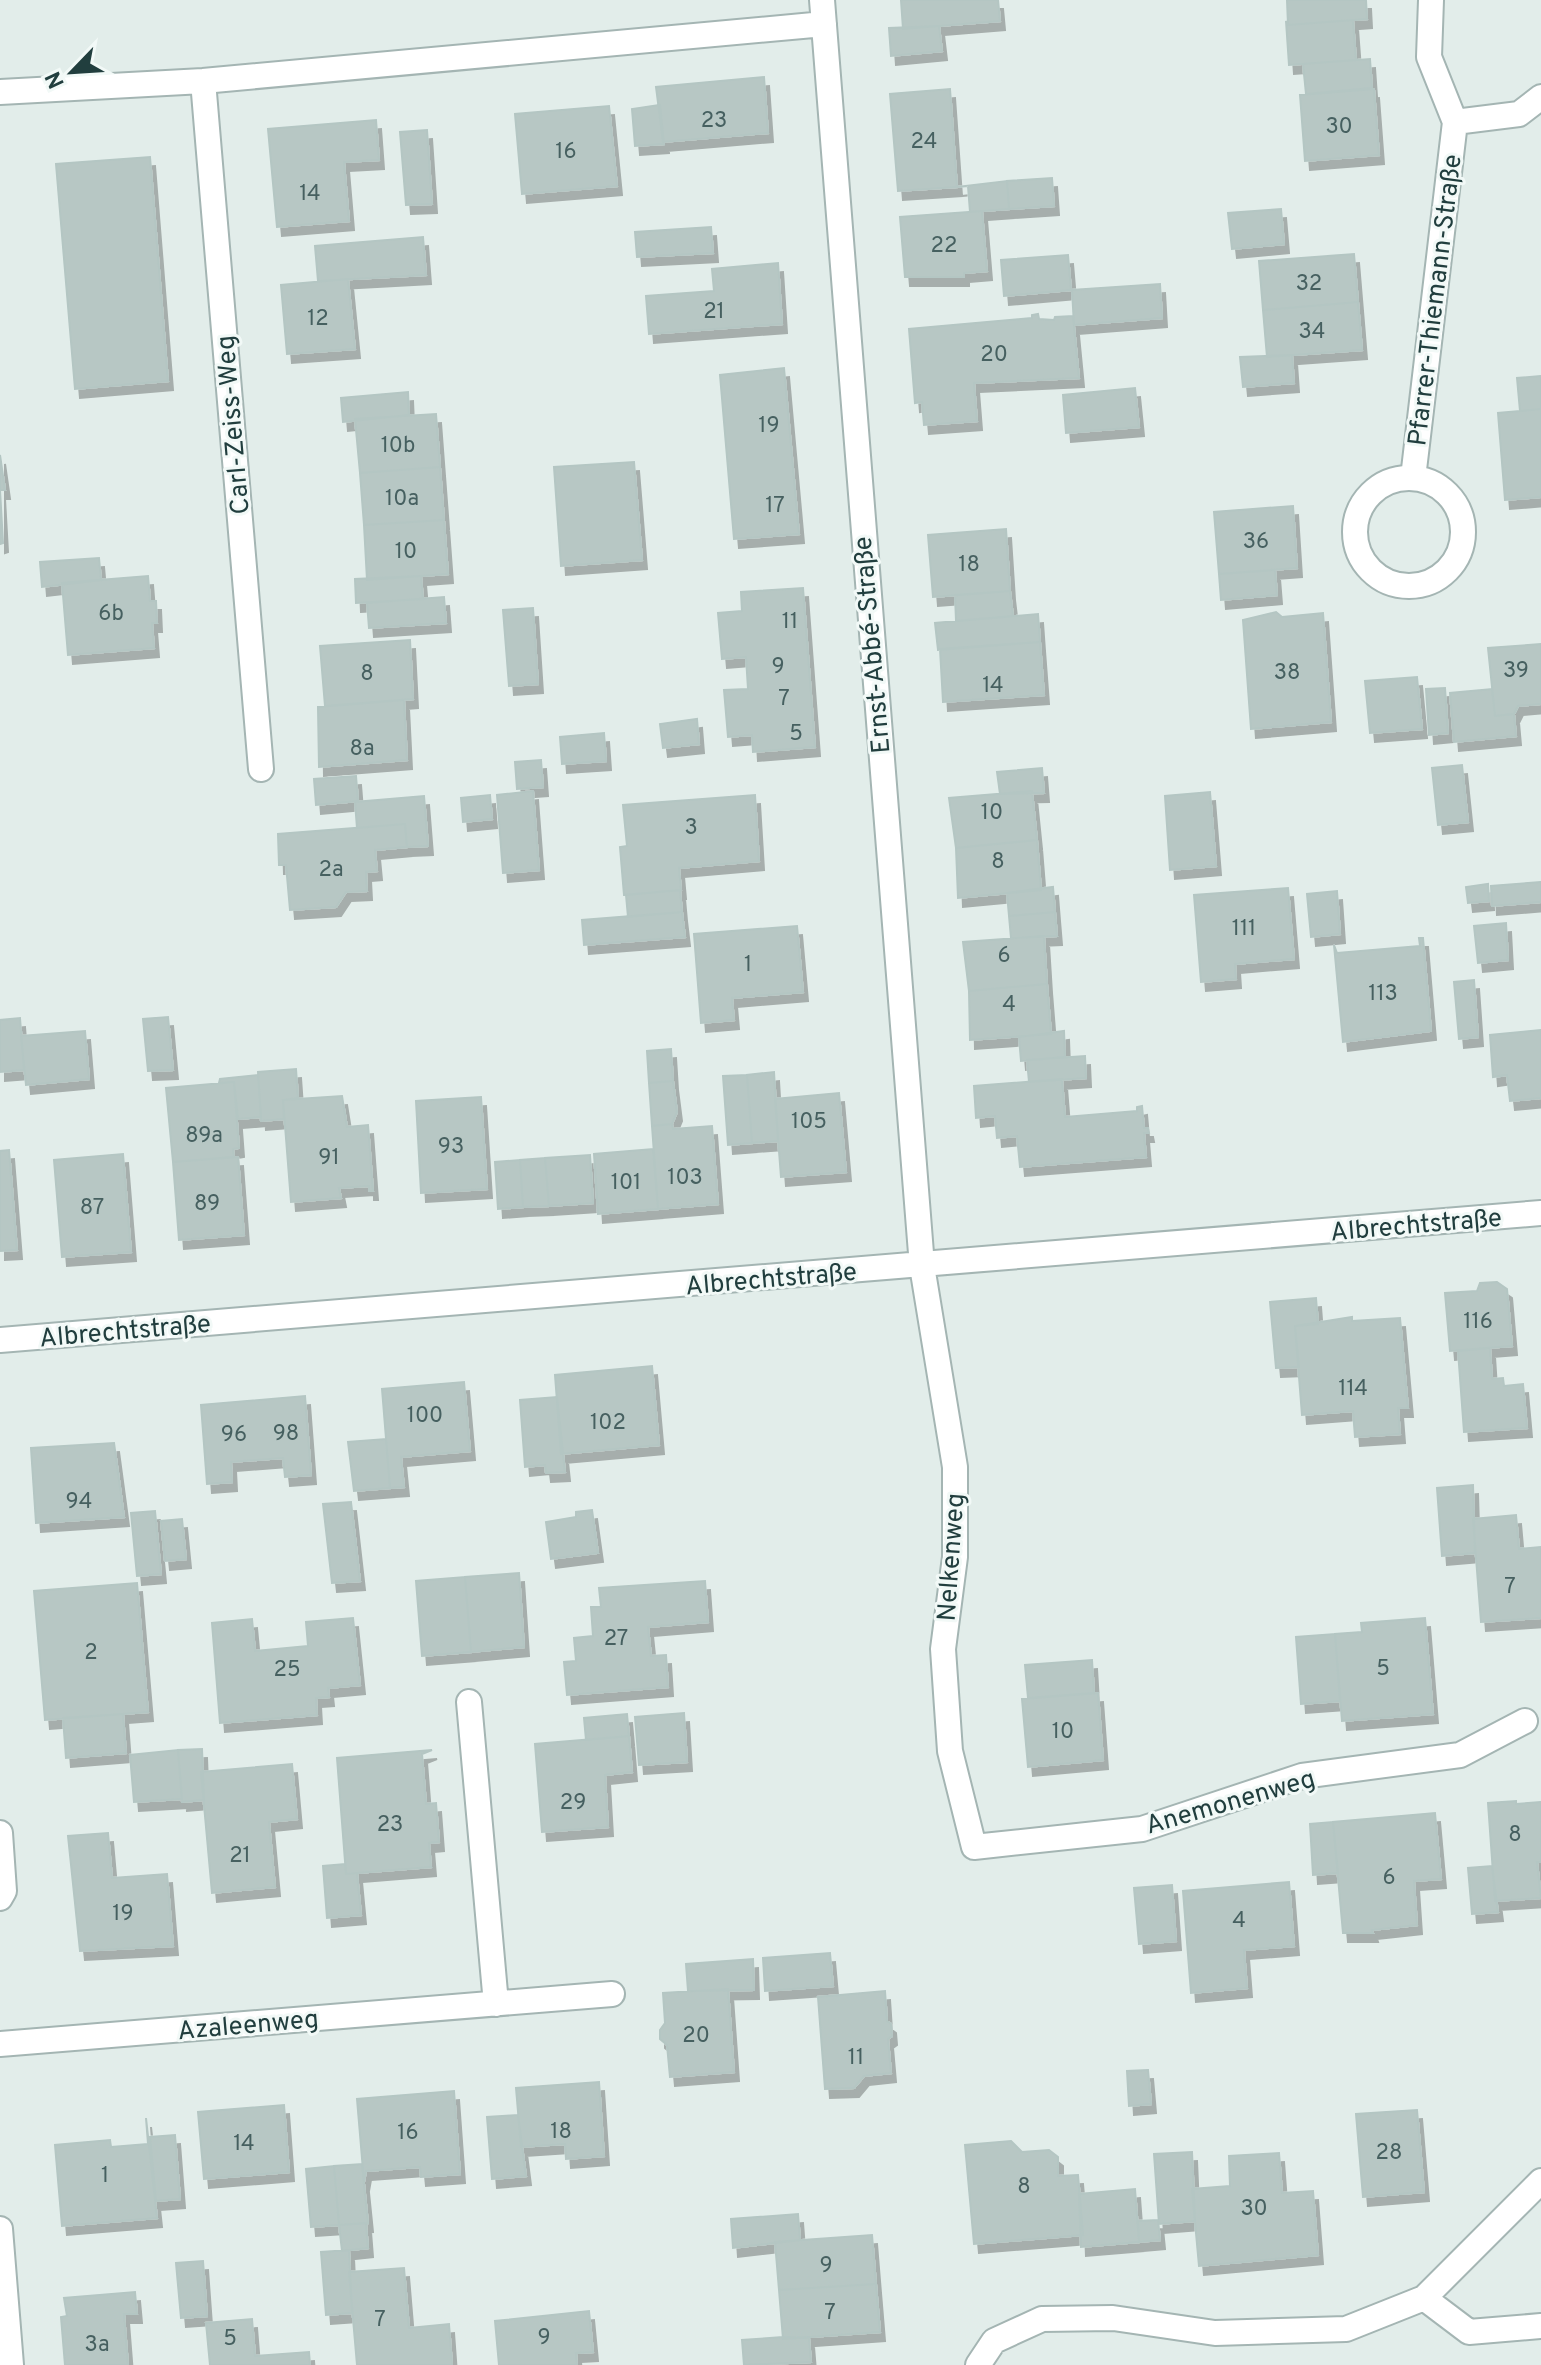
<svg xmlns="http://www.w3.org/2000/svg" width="1541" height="2365" font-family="Overpass,sans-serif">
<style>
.building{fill:#b7c7c4;stroke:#b4c6c3;stroke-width:2;filter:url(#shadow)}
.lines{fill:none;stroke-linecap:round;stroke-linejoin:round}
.minor-casing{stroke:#a4b5b3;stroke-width:28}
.minor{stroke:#fff;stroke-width:24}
.labels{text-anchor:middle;stroke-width:6;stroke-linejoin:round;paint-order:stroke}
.number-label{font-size:22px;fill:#466060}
.street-label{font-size:26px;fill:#213e3e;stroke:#f2f9f7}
</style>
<defs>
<filter id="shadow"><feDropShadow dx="5" dy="9" stdDeviation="0" flood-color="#0004"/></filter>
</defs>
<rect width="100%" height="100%" fill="#e2edea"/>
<path class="building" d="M 901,0 L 998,0 L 1000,21 L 903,29 Z
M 1287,0 L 1366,0 L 1367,19 L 1288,25 Z
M 1353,20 L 1356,60 L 1289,65 L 1286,21 L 1288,25 Z
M 939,26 L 942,51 L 891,56 L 889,28 Z
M 1370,59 L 1372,88 L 1306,94 L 1303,64 Z
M 764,77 L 768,133 L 663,142 L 656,87 Z
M 950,89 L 957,187 L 898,191 L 890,94 Z
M 1374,89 L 1379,155 L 1305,161 L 1300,95 Z
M 660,105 L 664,144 L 635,146 L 632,109 Z
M 609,106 L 617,186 L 522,194 L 515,114 Z
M 376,120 L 379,160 L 344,162 L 349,221 L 277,227 L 268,129 Z
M 427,130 L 432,204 L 406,205 L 400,132 Z
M 150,157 L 168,381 L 75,389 L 56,164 Z
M 1052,178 L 1054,206 L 1009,209 L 1007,181 Z
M 1007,181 L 1009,209 L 970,212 L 968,186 L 957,187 Z
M 1281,209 L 1284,244 L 1232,249 L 1228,213 Z
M 982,211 L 987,271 L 964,273 L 964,277 L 905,277 L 900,217 Z
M 711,227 L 713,253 L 637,257 L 635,232 Z
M 423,237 L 426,275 L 318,281 L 315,246 Z
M 1354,254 L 1358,302 L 1263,310 L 1259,261 Z
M 1068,255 L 1071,290 L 1004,296 L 1001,260 Z
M 778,263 L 782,324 L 649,334 L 646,296 L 714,291 L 712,269 Z
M 348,279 L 355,349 L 287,354 L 281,285 Z
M 1160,284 L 1162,318 L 1074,325 L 1072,290 Z
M 1358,302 L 1362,350 L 1267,357 L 1263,310 Z
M 1038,314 L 1039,319 L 1054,320 L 1055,317 L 1073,316 L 1079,378 L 974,383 L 977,421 L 924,425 L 922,402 L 915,403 L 909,329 L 1032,318 L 1032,315 Z
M 1292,355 L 1294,383 L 1243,387 L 1240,357 Z
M 784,368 L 799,534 L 734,539 L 720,375 Z
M 1541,376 L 1541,409 L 1520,411 L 1517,378 Z
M 1135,388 L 1139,427 L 1066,433 L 1063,395 Z
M 408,392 L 409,415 L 343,422 L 341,398 Z
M 1541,409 L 1541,497 L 1505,500 L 1498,413 Z
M 436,414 L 440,467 L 360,473 L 355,419 Z
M 0,455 L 5,490 L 0,490 L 3,543 L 0,544 Z
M 634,462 L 642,560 L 561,566 L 554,467 Z
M 440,467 L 444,520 L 364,525 L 360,473 Z
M 1293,506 L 1297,568 L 1219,574 L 1214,512 Z
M 444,520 L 448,574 L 367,580 L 364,525 Z
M 1006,529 L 1010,591 L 933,597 L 928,535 Z
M 99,558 L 101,580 L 42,587 L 40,562 Z
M 1275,570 L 1277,595 L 1221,600 L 1219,574 Z
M 148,576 L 150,601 L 156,601 L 157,623 L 152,623 L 154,648 L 68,655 L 62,583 Z
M 421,576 L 423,599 L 356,603 L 355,579 Z
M 803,588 L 815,747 L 753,752 L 752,735 L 728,737 L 724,690 L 748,689 L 746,657 L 722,659 L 718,613 L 742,611 L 741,592 Z
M 1010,591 L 1013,616 L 956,621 L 955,595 Z
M 444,597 L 446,623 L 369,628 L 367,603 Z
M 533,608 L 538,684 L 509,686 L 503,610 Z
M 1276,612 L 1282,617 L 1323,613 L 1331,722 L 1251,729 L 1243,620 Z
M 1038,614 L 1040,642 L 938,650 L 935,623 Z
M 410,640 L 413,699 L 325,706 L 320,646 Z
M 1040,642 L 1044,695 L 943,702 L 940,649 Z
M 1541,644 L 1541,704 L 1518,706 L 1514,714 L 1495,716 L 1488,648 Z
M 1417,677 L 1422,729 L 1370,733 L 1365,681 Z
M 1445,688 L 1448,733 L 1429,735 L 1426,689 Z
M 1492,689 L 1495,716 L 1514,714 L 1516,736 L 1454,742 L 1450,693 Z
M 404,700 L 407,760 L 319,767 L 318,707 Z
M 697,719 L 699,744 L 663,748 L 660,724 Z
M 604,733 L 606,761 L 562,764 L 560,737 Z
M 541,760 L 543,787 L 517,789 L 515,762 Z
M 1462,765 L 1468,822 L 1438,825 L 1432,768 Z
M 1042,768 L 1044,793 L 1000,794 L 997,772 Z
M 356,776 L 358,801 L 316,805 L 314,779 Z
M 533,791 L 539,870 L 503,873 L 497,795 Z
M 1032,791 L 1037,840 L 956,848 L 949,798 Z
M 1210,792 L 1216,866 L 1170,870 L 1165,796 Z
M 490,795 L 492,819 L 463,822 L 461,798 Z
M 755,795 L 759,861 L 679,868 L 681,890 L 624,895 L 620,847 L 627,846 L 623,805 Z
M 424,796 L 428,846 L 407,847 L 405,824 L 357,828 L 355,802 Z
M 405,824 L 407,847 L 375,850 L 377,871 L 366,872 L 367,891 L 346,892 L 336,907 L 290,910 L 286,865 L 279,865 L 278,834 Z
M 1037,840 L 1041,890 L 958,898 L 956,848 Z
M 1541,882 L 1541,902 L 1492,906 L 1491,886 Z
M 1488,884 L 1489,901 L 1468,903 L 1466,887 Z
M 1053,887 L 1055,912 L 1009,916 L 1007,893 Z
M 1288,888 L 1294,959 L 1235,964 L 1236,979 L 1201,982 L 1194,895 Z
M 680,890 L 682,912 L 628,917 L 626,895 Z
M 1337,891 L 1340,934 L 1311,937 L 1307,894 Z
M 682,912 L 685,937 L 584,945 L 582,920 Z
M 1055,912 L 1057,936 L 1011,938 L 1009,916 Z
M 1506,923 L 1508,960 L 1478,963 L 1474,926 Z
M 797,926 L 803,992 L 732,998 L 734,1020 L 701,1023 L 694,934 Z
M 1044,936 L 1047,984 L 969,991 L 963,942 Z
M 1419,938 L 1423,938 L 1431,1031 L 1343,1042 L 1334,945 L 1337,953 L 1420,946 Z
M 1474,980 L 1478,1037 L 1459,1039 L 1454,982 Z
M 1047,984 L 1051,1034 L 970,1040 L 969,991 Z
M 168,1017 L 173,1070 L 148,1071 L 143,1019 Z
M 20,1018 L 24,1070 L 0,1072 L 0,1020 Z
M 1541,1030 L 1541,1098 L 1510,1101 L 1507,1075 L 1493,1077 L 1490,1035 Z
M 85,1031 L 89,1079 L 26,1085 L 21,1036 Z
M 1064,1031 L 1065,1057 L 1021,1061 L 1019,1037 Z
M 671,1049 L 673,1081 L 649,1083 L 647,1051 Z
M 1085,1056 L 1086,1078 L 1029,1082 L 1027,1060 Z
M 296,1069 L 298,1098 L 283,1100 L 284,1119 L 261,1121 L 258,1072 Z
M 774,1072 L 778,1141 L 752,1143 L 747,1075 Z
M 258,1075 L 261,1117 L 238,1119 L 234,1082 L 219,1083 L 220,1079 Z
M 747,1075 L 752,1143 L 728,1145 L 723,1076 Z
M 1062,1079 L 1065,1117 L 1137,1111 L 1137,1107 L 1142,1106 L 1144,1128 L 1148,1128 L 1149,1133 L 1144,1133 L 1146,1157 L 1020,1167 L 1017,1136 L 997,1138 L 995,1116 L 976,1118 L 974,1086 Z
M 673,1081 L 677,1112 L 672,1124 L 652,1126 L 649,1083 Z
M 234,1082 L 239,1148 L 233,1149 L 234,1157 L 173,1162 L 166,1088 Z
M 839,1093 L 846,1172 L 781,1177 L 775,1099 Z
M 342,1096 L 347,1127 L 368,1125 L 373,1191 L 369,1191 L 369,1186 L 339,1188 L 341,1198 L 291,1202 L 283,1100 Z
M 481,1097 L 487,1189 L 421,1193 L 416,1101 Z
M 672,1124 L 673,1129 L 712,1126 L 718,1204 L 658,1209 L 652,1126 Z
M 653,1149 L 658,1209 L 598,1214 L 594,1154 Z
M 9,1150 L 17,1250 L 0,1251 L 0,1151 Z
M 123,1154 L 131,1252 L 62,1257 L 54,1160 Z
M 590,1155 L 593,1203 L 549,1206 L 545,1158 Z
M 238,1157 L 244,1235 L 179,1240 L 173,1162 Z
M 545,1158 L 549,1206 L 523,1207 L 520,1160 Z
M 520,1160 L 523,1207 L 498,1209 L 495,1162 Z
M 1497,1282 L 1507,1289 L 1512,1346 L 1450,1351 L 1445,1293 L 1477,1291 L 1480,1283 Z
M 1316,1298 L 1318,1324 L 1295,1326 L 1299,1367 L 1276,1368 L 1270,1302 Z
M 1352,1317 L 1352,1321 L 1400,1318 L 1408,1408 L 1398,1408 L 1400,1434 L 1355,1437 L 1353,1411 L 1302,1415 L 1295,1326 Z
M 1490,1348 L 1492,1379 L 1503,1378 L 1504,1386 L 1523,1384 L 1527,1428 L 1464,1432 L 1458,1351 Z
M 652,1366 L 659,1445 L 561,1454 L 555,1375 Z
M 464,1382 L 470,1451 L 401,1457 L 404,1487 L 390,1488 L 382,1389 Z
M 305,1396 L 311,1475 L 285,1477 L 283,1458 L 231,1462 L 232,1482 L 207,1484 L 201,1405 Z
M 557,1397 L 565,1472 L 546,1473 L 545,1465 L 525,1467 L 520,1400 Z
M 386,1439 L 390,1488 L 354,1491 L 348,1442 Z
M 114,1443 L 124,1517 L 36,1523 L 31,1448 Z
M 1473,1485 L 1475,1553 L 1442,1556 L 1437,1488 Z
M 351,1502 L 360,1581 L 332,1583 L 323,1504 Z
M 592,1510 L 598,1553 L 551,1559 L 546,1522 L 576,1517 L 576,1512 Z
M 155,1511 L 161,1574 L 137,1576 L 131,1513 Z
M 1516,1515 L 1519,1549 L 1541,1547 L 1541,1618 L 1481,1622 L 1473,1519 Z
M 182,1519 L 186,1559 L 165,1561 L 161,1521 Z
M 519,1573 L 524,1647 L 471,1652 L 465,1577 Z
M 465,1577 L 471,1652 L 422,1656 L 416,1581 Z
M 705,1581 L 708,1622 L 648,1627 L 651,1656 L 666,1655 L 668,1687 L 567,1695 L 564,1662 L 576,1661 L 574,1638 L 593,1636 L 591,1607 L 601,1607 L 599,1588 Z
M 137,1583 L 148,1712 L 45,1720 L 34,1591 Z
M 353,1618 L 360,1685 L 328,1688 L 329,1697 L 316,1698 L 317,1715 L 220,1723 L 212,1623 L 252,1619 L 255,1651 L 308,1646 L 306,1622 Z
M 1425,1618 L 1433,1714 L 1342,1721 L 1335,1634 L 1362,1632 L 1361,1623 Z
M 1335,1634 L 1340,1701 L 1301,1704 L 1296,1637 Z
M 1092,1660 L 1094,1693 L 1028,1698 L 1025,1665 Z
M 1098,1693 L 1103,1760 L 1028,1767 L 1022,1699 Z
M 684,1713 L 687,1762 L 639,1765 L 635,1717 Z
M 123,1714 L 126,1753 L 66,1758 L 63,1718 Z
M 627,1714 L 629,1736 L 586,1740 L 584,1718 Z
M 629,1736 L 632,1772 L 605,1775 L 608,1827 L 542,1832 L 535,1744 Z
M 202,1749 L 204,1800 L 182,1802 L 178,1750 Z
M 178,1750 L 182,1799 L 134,1802 L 130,1755 Z
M 432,1750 L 422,1754 L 426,1804 L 436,1803 L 439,1842 L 429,1843 L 431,1867 L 346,1874 L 337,1758 Z
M 292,1764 L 297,1819 L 269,1822 L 275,1887 L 212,1893 L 201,1772 Z
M 1516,1801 L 1516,1804 L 1541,1802 L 1541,1862 L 1537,1862 L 1541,1898 L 1495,1901 L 1488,1803 Z
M 1435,1813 L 1441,1879 L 1414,1881 L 1417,1925 L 1372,1930 L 1373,1933 L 1343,1933 L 1333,1822 Z
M 1333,1822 L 1338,1873 L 1313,1875 L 1310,1824 Z
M 108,1833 L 112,1878 L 167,1874 L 173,1946 L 80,1951 L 68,1836 Z
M 345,1864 L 346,1874 L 357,1873 L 361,1915 L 327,1918 L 323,1866 Z
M 1492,1866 L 1498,1912 L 1472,1914 L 1468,1868 Z
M 1289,1882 L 1294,1946 L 1244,1950 L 1247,1988 L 1191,1993 L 1183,1891 Z
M 1172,1885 L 1176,1941 L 1139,1944 L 1134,1888 Z
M 830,1953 L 833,1986 L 765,1991 L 763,1958 Z
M 753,1959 L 754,1990 L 688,1991 L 686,1964 Z
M 728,1989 L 734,2072 L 670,2077 L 667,2045 L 660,2039 L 660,2030 L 665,2023 L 663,1993 Z
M 885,1991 L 887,2021 L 891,2024 L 892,2036 L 888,2039 L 891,2073 L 864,2076 L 854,2088 L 825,2089 L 818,1997 Z
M 1148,2070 L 1151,2104 L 1129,2106 L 1127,2071 Z
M 599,2082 L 604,2156 L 566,2159 L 565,2144 L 521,2147 L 516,2088 Z
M 454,2091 L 460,2174 L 421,2177 L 420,2167 L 366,2171 L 364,2182 L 357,2099 Z
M 284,2105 L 289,2172 L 204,2179 L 198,2112 Z
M 1417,2110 L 1424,2192 L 1363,2197 L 1356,2114 Z
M 518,2115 L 526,2176 L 492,2179 L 487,2117 Z
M 146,2118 L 157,2218 L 62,2226 L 55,2145 L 110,2140 L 111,2147 L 148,2144 Z
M 175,2135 L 180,2199 L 156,2201 L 150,2137 Z
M 1011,2141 L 1022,2152 L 1049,2150 L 1058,2157 L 1058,2176 L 1078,2175 L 1083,2235 L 974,2244 L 965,2145 Z
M 1192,2152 L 1195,2221 L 1159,2224 L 1154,2154 Z
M 1279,2153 L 1282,2193 L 1313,2191 L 1318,2255 L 1199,2266 L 1192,2189 L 1230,2186 L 1229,2156 Z
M 362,2164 L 368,2223 L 339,2225 L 334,2166 Z
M 334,2166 L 339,2225 L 311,2227 L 306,2169 Z
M 1135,2189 L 1139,2242 L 1081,2247 L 1079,2194 Z
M 798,2214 L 800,2240 L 733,2248 L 731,2219 Z
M 1158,2220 L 1160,2240 L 1139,2242 L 1138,2221 Z
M 366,2223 L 368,2248 L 342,2251 L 339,2225 Z
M 872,2235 L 876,2284 L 779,2290 L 775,2242 Z
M 349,2250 L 352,2313 L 326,2315 L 321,2252 Z
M 203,2261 L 207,2316 L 181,2318 L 176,2263 Z
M 404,2268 L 409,2328 L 449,2324 L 452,2365 L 357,2365 L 349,2272 Z
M 876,2284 L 880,2332 L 783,2339 L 779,2290 Z
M 135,2292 L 137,2314 L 124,2314 L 128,2365 L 65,2365 L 61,2317 L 67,2316 L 64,2298 Z
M 589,2311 L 593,2352 L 576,2353 L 577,2365 L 499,2365 L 495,2321 Z
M 252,2319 L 255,2356 L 309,2352 L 310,2365 L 210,2365 L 206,2323 Z
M 783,2337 L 809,2338 L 811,2362 L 744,2365 L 742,2340 Z"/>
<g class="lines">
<defs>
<path id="minor" d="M 822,0 L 922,1266 L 955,1467 L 955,1557 L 943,1649 L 950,1751 L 974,1847 L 1142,1829 L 1302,1776 L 1460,1755 L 1525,1721
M 203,81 L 261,769
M 0,92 L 203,81 L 824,24
M 1455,122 L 1519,114 L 1541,97
M 1413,478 L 1455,122 L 1429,57 L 1431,0
M1355 532a54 54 0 1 1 108 0a54 54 0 1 1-108 0Z
M 0,1340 L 1541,1213
M 469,1702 L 496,2004
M 0,1833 L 4,1891 L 0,1898
M 0,2044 L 612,1994
M 0,2229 L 11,2365
M 1424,2298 L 1469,2332 L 1541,2326
M 978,2365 L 994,2341 L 1042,2319 L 1113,2318 L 1215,2333 L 1346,2329 L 1424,2298 L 1541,2181"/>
</defs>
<use href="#minor" class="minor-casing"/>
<use href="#minor" class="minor"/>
</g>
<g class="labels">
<g class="number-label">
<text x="714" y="127">23</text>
<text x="1339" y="133">30</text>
<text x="924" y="148">24</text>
<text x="566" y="158">16</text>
<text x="310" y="200">14</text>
<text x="944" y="252">22</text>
<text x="1309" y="290">32</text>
<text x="714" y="318">21</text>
<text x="318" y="325">12</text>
<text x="1312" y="338">34</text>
<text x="994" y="361">20</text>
<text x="769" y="432">19</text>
<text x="398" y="452">10b</text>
<text x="402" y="505">10a</text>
<text x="775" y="512">17</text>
<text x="1256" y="548">36</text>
<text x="406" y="558">10</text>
<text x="969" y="571">18</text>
<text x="111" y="620">6b</text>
<text x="790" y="628">11</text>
<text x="778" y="673">9</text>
<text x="1516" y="677">39</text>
<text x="1287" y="679">38</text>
<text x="367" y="680">8</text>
<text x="993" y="692">14</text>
<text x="784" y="705">7</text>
<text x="796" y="740">5</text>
<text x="362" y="755">8a</text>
<text x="992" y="819">10</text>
<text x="691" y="834">3</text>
<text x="998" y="868">8</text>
<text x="331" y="876">2a</text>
<text x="1244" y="935">111</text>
<text x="1004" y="962">6</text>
<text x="748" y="971">1</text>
<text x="1383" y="1000">113</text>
<text x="1009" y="1011">4</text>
<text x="809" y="1128">105</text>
<text x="204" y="1142">89a</text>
<text x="451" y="1153">93</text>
<text x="329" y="1164">91</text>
<text x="685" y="1184">103</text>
<text x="626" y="1189">101</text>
<text x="207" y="1210">89</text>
<text x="92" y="1214">87</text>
<text x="1478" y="1328">116</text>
<text x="1353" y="1395">114</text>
<text x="425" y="1422">100</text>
<text x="608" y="1429">102</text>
<text x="286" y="1440">98</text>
<text x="234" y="1441">96</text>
<text x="79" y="1508">94</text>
<text x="1510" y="1593">7</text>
<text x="616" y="1645">27</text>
<text x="91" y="1659">2</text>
<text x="1383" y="1675">5</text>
<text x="287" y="1676">25</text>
<text x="1063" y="1738">10</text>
<text x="573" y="1809">29</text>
<text x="390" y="1831">23</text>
<text x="1515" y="1841">8</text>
<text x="240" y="1862">21</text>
<text x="1389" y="1884">6</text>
<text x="123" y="1920">19</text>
<text x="1239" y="1927">4</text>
<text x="696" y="2042">20</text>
<text x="856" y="2064">11</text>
<text x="561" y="2138">18</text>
<text x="408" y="2139">16</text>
<text x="244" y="2150">14</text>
<text x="1389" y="2159">28</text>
<text x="105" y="2182">1</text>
<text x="1024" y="2193">8</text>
<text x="1254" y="2215">30</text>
<text x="826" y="2272">9</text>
<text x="830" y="2319">7</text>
<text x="380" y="2326">7</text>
<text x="544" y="2344">9</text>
<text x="230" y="2345">5</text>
<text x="97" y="2351">3a</text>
</g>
<g class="street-label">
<text transform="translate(1434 300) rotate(-83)" y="9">Pfarrer-Thiemann-Straße</text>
<text transform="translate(232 425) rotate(-95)" y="9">Carl-Zeiss-Weg</text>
<text transform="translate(871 645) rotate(-95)" y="9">Ernst-Abbé-Straße</text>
<text transform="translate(1416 1224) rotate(-5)" y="9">Albrechtstraße</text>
<text transform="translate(771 1278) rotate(-5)" y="9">Albrechtstraße</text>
<text transform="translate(125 1330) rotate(-5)" y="9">Albrechtstraße</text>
<text transform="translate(950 1557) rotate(-86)" y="9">Nelkenweg</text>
<text transform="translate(1230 1801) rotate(-16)" y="9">Anemonenweg</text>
<text transform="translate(248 2024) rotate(-5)" y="9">Azaleenweg</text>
</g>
</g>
<g transform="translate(72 72) rotate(245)" stroke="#f2f9f7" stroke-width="6" paint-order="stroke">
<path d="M0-6L14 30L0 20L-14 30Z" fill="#213e3e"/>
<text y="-12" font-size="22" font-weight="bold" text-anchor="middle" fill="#213e3e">N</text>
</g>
</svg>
